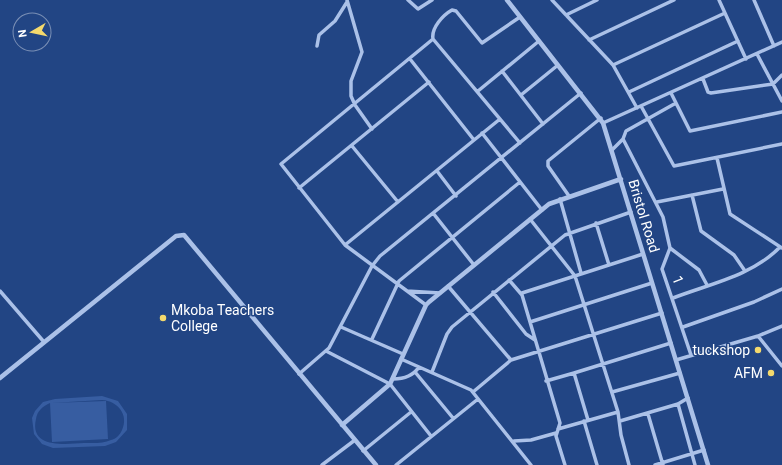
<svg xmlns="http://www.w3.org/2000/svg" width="782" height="465" font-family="Roboto,sans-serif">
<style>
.green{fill:#375da1;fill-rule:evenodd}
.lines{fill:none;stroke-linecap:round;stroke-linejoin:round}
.minor{stroke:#abc1e8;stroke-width:3.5}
.tertiary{stroke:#abc1e8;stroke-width:4.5}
.poi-dot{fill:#f4d96d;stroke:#224584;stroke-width:1.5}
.labels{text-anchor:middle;stroke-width:3;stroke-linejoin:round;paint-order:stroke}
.street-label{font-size:14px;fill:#fff;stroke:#224584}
.poi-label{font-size:14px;fill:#fff;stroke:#224584;text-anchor:end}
</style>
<rect width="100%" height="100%" fill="#224584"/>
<path class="green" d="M 102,396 L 118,401 L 127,414 L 127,430 L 116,442 L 105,446 L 53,448 L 42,444 L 34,434 L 32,418 L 35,411 L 43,402 L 55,399 ZM 102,400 C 118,401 129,415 122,430 C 120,435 116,439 111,440 C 103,444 92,443 84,443 C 66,444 29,449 36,419 C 37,411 43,406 50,403 L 52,442 L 108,439 L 106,401 L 51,403 Z"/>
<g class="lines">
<path class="minor" d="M 347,0 L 362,52 L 351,81 L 351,96 L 355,105 L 372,129
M 408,0 L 418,9 L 432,0
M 552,0 L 613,65 L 637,108
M 719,0 L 746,59
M 754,0 L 774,46
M 566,15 L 597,0
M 589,40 L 674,0
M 317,46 L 319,35 L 335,21 L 347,2
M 757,54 L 782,101
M 410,59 L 474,140
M 613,65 L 725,13
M 502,71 L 543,124
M 703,79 L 708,92 L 711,93 L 773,84 L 782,75
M 478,91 L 539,41
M 629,92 L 738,41
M 671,93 L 690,131 L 782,112
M 521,95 L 558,65
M 641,106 L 674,166 L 782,144
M 603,123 L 782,42
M 482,133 L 542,210
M 623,139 L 663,217 L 670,248 L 699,270 L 707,285
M 520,143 L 433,39 C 431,28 443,15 452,10 L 456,11 L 482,43 L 520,17
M 352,146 L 398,202
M 612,150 L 623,139 L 626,131 L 676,103
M 717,158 L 730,214 L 782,248
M 437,171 L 456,196
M 299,188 L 429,82
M 692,195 L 701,231 L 734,255 L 745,271
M 569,196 L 548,166 L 548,161 L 601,118
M 560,199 L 581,273
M 657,202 L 723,189
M 433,213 L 474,265
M 530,219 L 575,276 L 618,412 L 621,435 L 629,465
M 596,223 L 609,265
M 345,245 L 500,119
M 670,248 L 662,269 L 691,355
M 509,280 L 522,295 L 560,423 L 556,436 L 565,465
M 448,286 L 511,360
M 0,291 L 44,342
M 407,291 L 440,293
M 493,292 L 526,334 L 535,340
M 522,293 L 643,254
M 673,298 C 709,284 752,276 780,247
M 426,305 L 345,245 L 281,164 L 433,39
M 530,322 L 652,283
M 341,327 L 403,354
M 683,327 L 754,302 L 782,289
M 758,336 L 782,366
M 372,339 L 399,281 L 520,182
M 326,351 L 390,384 L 431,436
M 401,359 L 471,390 L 531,465
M 676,360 L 758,336 L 782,326
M 415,372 L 453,418
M 432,372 L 447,334 L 452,327 L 565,235 L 631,212
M 574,373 L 671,343
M 299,374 L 329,348 L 372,266 L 380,256 L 581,93
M 393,379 C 403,379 413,376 419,367
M 546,381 L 574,373 L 588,420
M 473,392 L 511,360 L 662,313
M 612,392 L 680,373
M 678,404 L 695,465
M 648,414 L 663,465
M 584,421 L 597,465
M 620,421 L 678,404 L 688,398
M 558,429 L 618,412
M 514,441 L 531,440 L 556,433
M 363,451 L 411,412
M 322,465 L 355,440
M 396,465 L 478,399
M 655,465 L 704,450"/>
<path class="tertiary" d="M 507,0 L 603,123 L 708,465
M 0,378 L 176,236 L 184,235 L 376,465
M 342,425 L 390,384 L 426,305 L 429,302 L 549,204 L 621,179"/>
</g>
<g class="poi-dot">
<circle cx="163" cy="318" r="4"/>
<circle cx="758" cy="350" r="4"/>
<circle cx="771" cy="373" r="4"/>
</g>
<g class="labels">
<g class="street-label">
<text transform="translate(644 216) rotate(73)" y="5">Bristol Road</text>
<text transform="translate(678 280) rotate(69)" y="5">1</text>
</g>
<g class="poi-label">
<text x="171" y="315" text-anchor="start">Mkoba Teachers<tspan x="171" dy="16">College</tspan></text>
<text x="750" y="355">tuckshop</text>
<text x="763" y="378">AFM</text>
</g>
</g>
<g transform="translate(32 32) rotate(261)"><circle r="19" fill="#224584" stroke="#7a8fb5"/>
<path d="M0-3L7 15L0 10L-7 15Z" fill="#f4d96d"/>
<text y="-6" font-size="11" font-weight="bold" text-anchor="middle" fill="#ffffff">N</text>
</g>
</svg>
